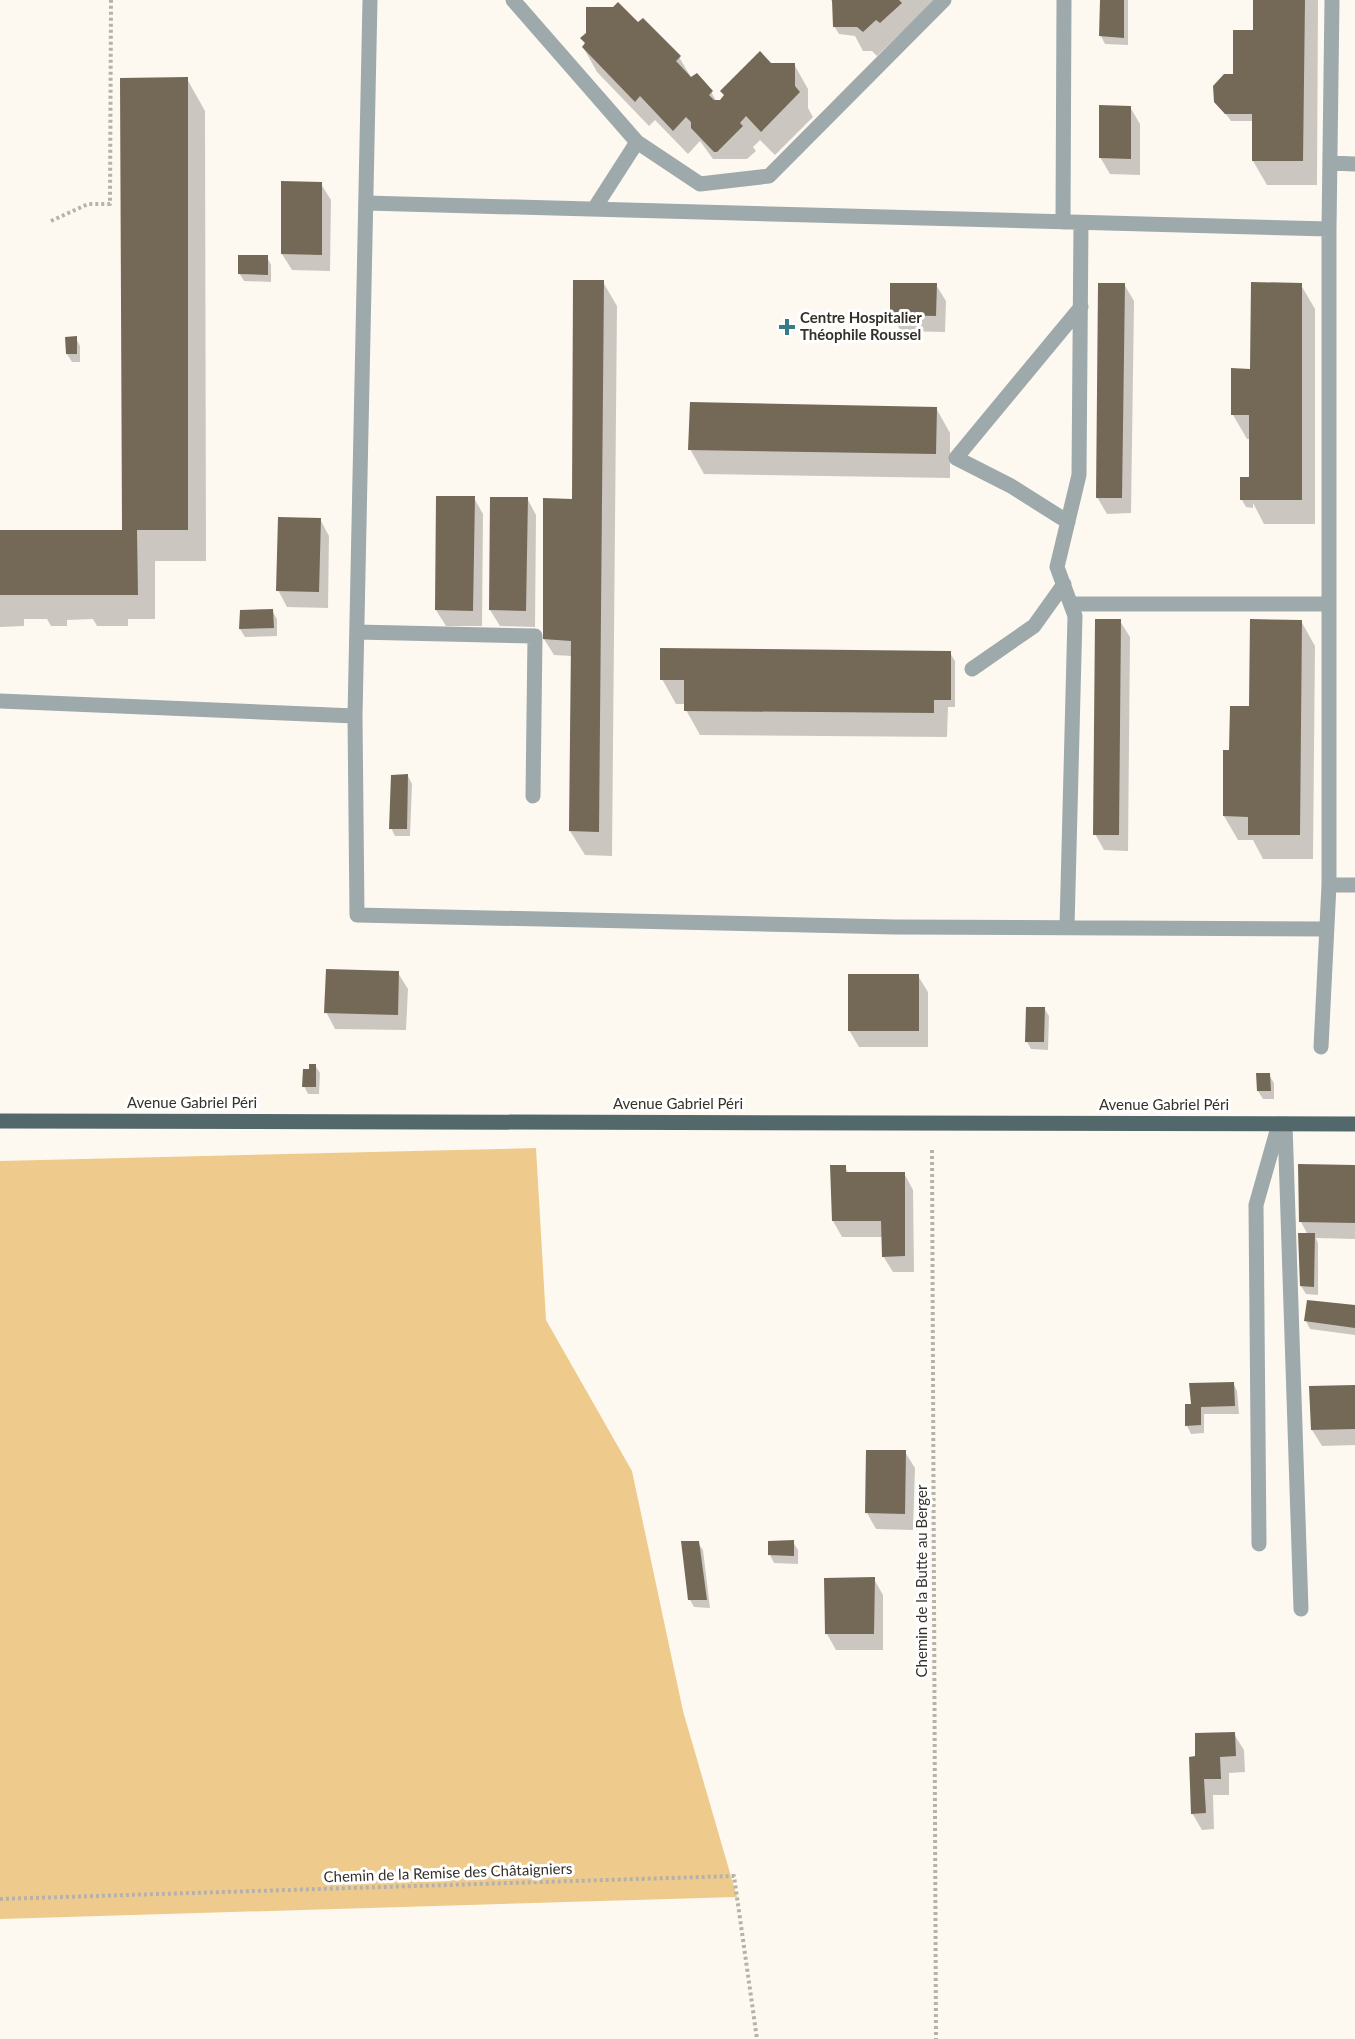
<svg xmlns="http://www.w3.org/2000/svg" width="1355" height="2039" font-family="Lato,sans-serif">
<style>
.green{fill:#eecb8c}
.shadow{fill:#0003}
.building{fill:#746956}
.lines{fill:none;stroke-linecap:round;stroke-linejoin:round}
.path{stroke:#b7b2a9;stroke-width:4;stroke-dasharray:3 3;stroke-linecap:butt}
.minor{stroke:#9da9ab;stroke-width:15}
.major{stroke:#52686b;stroke-width:15}
.poi-dot{fill:#357c86;stroke:#fff;stroke-width:2}
.labels{text-anchor:middle;stroke-width:6;stroke-linejoin:round;paint-order:stroke}
.poi-label{font-size:15px;font-weight:bold;fill:#353028;stroke:#fff;text-anchor:start}
.street-label{font-size:15px;fill:#353028;stroke:#fff}
</style>
<rect width="100%" height="100%" fill="#fef9f0"/>
<path class="green" d="M 536,1148 L 546,1320 L 632,1471 L 683,1711 L 737,1897 L 0,1919 L 0,1161 Z"/>
<path class="shadow" d="M 831,0 L 935,0 L 877,56 L 872,51 L 863,51 L 855,36 L 839,34 L 834,26 L 834,5 Z
M 1101,0 L 1128,0 L 1128,45 L 1105,44 L 1101,36 Z
M 1255,0 L 1318,0 L 1317,185 L 1267,185 L 1253,161 L 1254,121 L 1231,121 L 1216,101 L 1236,76 L 1254,31 Z
M 638,24 L 679,57 L 692,79 L 711,92 L 717,102 L 720,102 L 770,64 L 794,64 L 808,89 L 808,108 L 813,117 L 775,155 L 760,140 L 753,147 L 756,151 L 747,159 L 713,159 L 700,141 L 688,154 L 655,120 L 649,126 L 597,72 L 583,47 Z
M 187,79 L 205,111 L 206,561 L 155,561 L 155,619 L 128,619 L 128,626 L 97,626 L 93,619 L 67,620 L 67,626 L 51,626 L 47,619 L 24,619 L 24,626 L 0,627 L 0,531 L 123,531 Z
M 1130,107 L 1140,124 L 1140,175 L 1110,174 L 1100,157 Z
M 321,184 L 331,200 L 330,271 L 292,270 L 282,254 Z
M 267,257 L 271,265 L 271,282 L 244,281 L 239,273 Z
M 603,282 L 617,306 L 612,856 L 585,855 L 570,831 L 572,656 L 554,655 L 544,639 L 573,500 Z
M 1124,284 L 1134,301 L 1131,513 L 1107,514 L 1097,497 Z
M 936,285 L 946,301 L 945,332 L 901,331 L 891,315 Z
M 1301,285 L 1315,309 L 1315,524 L 1264,524 L 1253,503 L 1253,508 L 1246,507 L 1242,500 L 1250,479 L 1250,439 L 1247,439 L 1233,415 L 1252,370 Z
M 76,338 L 80,346 L 80,362 L 72,362 L 67,354 Z
M 936,408 L 950,433 L 950,478 L 704,474 L 690,449 Z
M 474,498 L 483,514 L 482,626 L 446,626 L 436,610 Z
M 527,498 L 536,515 L 535,627 L 500,626 L 490,610 L 491,499 Z
M 320,519 L 329,536 L 328,608 L 287,607 L 278,590 Z
M 272,611 L 277,619 L 277,636 L 245,637 L 240,629 L 241,612 Z
M 1120,621 L 1130,637 L 1128,851 L 1104,850 L 1095,834 Z
M 1301,621 L 1315,646 L 1313,859 L 1263,859 L 1253,840 L 1238,840 L 1224,816 L 1231,751 L 1250,708 Z
M 950,653 L 955,661 L 955,707 L 948,707 L 947,737 L 700,735 L 686,710 L 686,704 L 676,704 L 662,679 Z
M 408,776 L 412,784 L 410,836 L 395,836 L 391,828 Z
M 398,973 L 408,989 L 406,1030 L 335,1029 L 326,1012 Z
M 918,976 L 928,992 L 928,1047 L 859,1047 L 849,1030 Z
M 1044,1008 L 1049,1016 L 1048,1050 L 1031,1049 L 1027,1042 Z
M 315,1065 L 320,1073 L 319,1094 L 308,1094 L 304,1086 L 310,1071 Z
M 1269,1075 L 1274,1083 L 1274,1099 L 1263,1099 L 1258,1091 Z
M 1300,1166 L 1355,1166 L 1355,1239 L 1316,1238 L 1318,1243 L 1318,1295 L 1306,1294 L 1301,1286 L 1308,1235 L 1301,1222 Z
M 845,1167 L 849,1174 L 904,1173 L 913,1190 L 914,1272 L 893,1272 L 883,1256 L 883,1237 L 842,1237 L 833,1221 Z
M 1355,1307 L 1355,1335 L 1310,1329 L 1306,1321 Z
M 1233,1383 L 1237,1391 L 1239,1414 L 1204,1414 L 1204,1433 L 1191,1434 L 1187,1426 L 1192,1406 Z
M 1355,1386 L 1355,1445 L 1322,1446 L 1312,1430 Z
M 905,1452 L 915,1468 L 913,1530 L 876,1529 L 867,1513 Z
M 793,1542 L 798,1550 L 798,1564 L 774,1563 L 770,1555 Z
M 698,1543 L 703,1550 L 710,1608 L 694,1607 L 690,1600 Z
M 874,1579 L 883,1595 L 883,1650 L 836,1650 L 827,1634 Z
M 1234,1734 L 1244,1750 L 1245,1772 L 1229,1773 L 1229,1795 L 1213,1795 L 1214,1829 L 1202,1830 L 1192,1813 L 1196,1757 Z"/>
<path class="building" d="M 832,0 L 899,0 L 902,3 L 880,23 L 876,20 L 863,32 L 857,27 L 833,27 Z
M 1100,0 L 1124,0 L 1124,38 L 1099,36 Z
M 1253,0 L 1305,0 L 1303,161 L 1252,161 L 1252,114 L 1225,114 L 1214,102 L 1213,86 L 1224,74 L 1233,74 L 1233,30 L 1253,30 Z
M 618,2 L 638,22 L 643,18 L 681,56 L 676,61 L 691,77 L 697,73 L 713,91 L 709,95 L 714,100 L 720,100 L 724,95 L 720,91 L 760,51 L 771,63 L 795,63 L 795,86 L 800,92 L 761,132 L 746,116 L 740,123 L 743,126 L 717,152 L 714,152 L 691,128 L 691,122 L 686,117 L 673,131 L 640,96 L 635,102 L 582,47 L 585,43 L 580,38 L 586,33 L 586,7 L 613,7 Z
M 188,77 L 188,530 L 137,530 L 138,595 L 0,595 L 0,530 L 122,530 L 120,78 Z
M 1099,105 L 1131,106 L 1131,159 L 1099,158 Z
M 281,181 L 322,182 L 322,255 L 281,254 Z
M 238,255 L 268,255 L 268,275 L 238,274 Z
M 573,280 L 604,280 L 599,832 L 569,831 L 571,641 L 543,639 L 543,498 L 572,499 Z
M 1251,282 L 1302,283 L 1302,500 L 1240,500 L 1240,477 L 1249,477 L 1249,415 L 1231,415 L 1231,368 L 1250,369 Z
M 890,283 L 937,283 L 936,316 L 890,315 Z
M 1098,283 L 1125,283 L 1122,498 L 1096,498 Z
M 77,336 L 77,354 L 66,354 L 65,337 Z
M 690,402 L 937,407 L 936,454 L 688,450 Z
M 436,496 L 475,496 L 473,611 L 435,610 Z
M 490,497 L 528,497 L 526,611 L 489,610 Z
M 278,517 L 321,518 L 319,592 L 276,591 Z
M 273,609 L 274,628 L 239,629 L 240,610 Z
M 1095,619 L 1121,619 L 1119,835 L 1093,835 Z
M 1250,619 L 1302,620 L 1300,835 L 1248,835 L 1248,817 L 1223,816 L 1223,750 L 1229,750 L 1230,706 L 1249,706 Z
M 660,648 L 951,651 L 951,700 L 934,700 L 934,713 L 684,711 L 684,680 L 660,680 Z
M 408,774 L 407,829 L 389,829 L 391,775 Z
M 326,969 L 399,971 L 398,1015 L 324,1013 Z
M 848,974 L 919,974 L 919,1031 L 848,1031 Z
M 1026,1007 L 1045,1007 L 1044,1042 L 1025,1042 Z
M 309,1064 L 316,1064 L 316,1087 L 302,1087 L 303,1069 L 309,1069 Z
M 1256,1073 L 1270,1073 L 1271,1091 L 1257,1091 Z
M 1298,1164 L 1355,1165 L 1355,1223 L 1299,1222 Z
M 830,1165 L 846,1165 L 846,1172 L 905,1172 L 905,1256 L 882,1257 L 881,1221 L 832,1221 Z
M 1298,1233 L 1315,1233 L 1314,1287 L 1300,1286 Z
M 1307,1300 L 1355,1305 L 1355,1328 L 1304,1321 Z
M 1234,1382 L 1235,1406 L 1201,1407 L 1201,1425 L 1185,1426 L 1185,1404 L 1191,1404 L 1189,1383 Z
M 1355,1385 L 1355,1429 L 1311,1430 L 1309,1386 Z
M 866,1450 L 906,1450 L 905,1514 L 865,1513 Z
M 794,1540 L 794,1556 L 768,1555 L 768,1541 Z
M 681,1541 L 699,1541 L 707,1600 L 688,1600 Z
M 875,1577 L 874,1634 L 825,1634 L 824,1578 Z
M 1235,1732 L 1236,1756 L 1220,1757 L 1221,1779 L 1204,1779 L 1206,1813 L 1191,1814 L 1189,1757 L 1195,1756 L 1195,1733 Z"/>
<g class="lines">
<path class="path" d="M 51,221 L 88,204 L 110,204 L 111,0
M 932,1150 L 936,2039
M 0,1899 L 734,1876 L 757,2039"/>
<path class="minor" d="M 370,0 L 355,716 L 357,915 L 895,927 L 1326,929
M 513,0 L 637,142 L 700,184 L 769,176 L 944,0
M 1330,163 L 1355,164
M 366,203 L 1329,229
M 594,209 L 637,142
M 1063,222 L 1064,0
M 1068,522 L 1011,486 L 956,458 L 1081,307
M 1071,604 L 1329,604
M 357,632 L 535,636 L 533,796
M 972,669 L 1034,626 L 1064,584
M 0,701 L 355,716
M 1329,885 L 1355,885
M 1067,927 L 1075,616 L 1057,567 L 1079,475 L 1081,223
M 1321,1047 L 1329,885 L 1329,229 L 1332,0
M 1285,1124 L 1301,1609
M 1259,1544 L 1256,1205 L 1279,1124"/>
<path class="major" d="M 0,1121 L 1355,1124"/>
</g>
<path class="poi-dot" d="M784 318h6v6h6v6h-6v6h-6v-6h-6v-6h6z"/>
<g class="labels">
<g class="poi-label">
<text x="800" y="323">Centre Hospitalier<tspan x="800" dy="17">Théophile Roussel</tspan></text>
</g>
<g class="street-label">
<text x="192" y="1108">Avenue Gabriel Péri</text>
<text x="678" y="1109">Avenue Gabriel Péri</text>
<text x="1164" y="1110">Avenue Gabriel Péri</text>
<text transform="translate(922 1581) rotate(-90)" y="5">Chemin de la Butte au Berger</text>
<text transform="translate(448 1873) rotate(-2)" y="5">Chemin de la Remise des Châtaigniers</text>
</g>
</g>
</svg>
